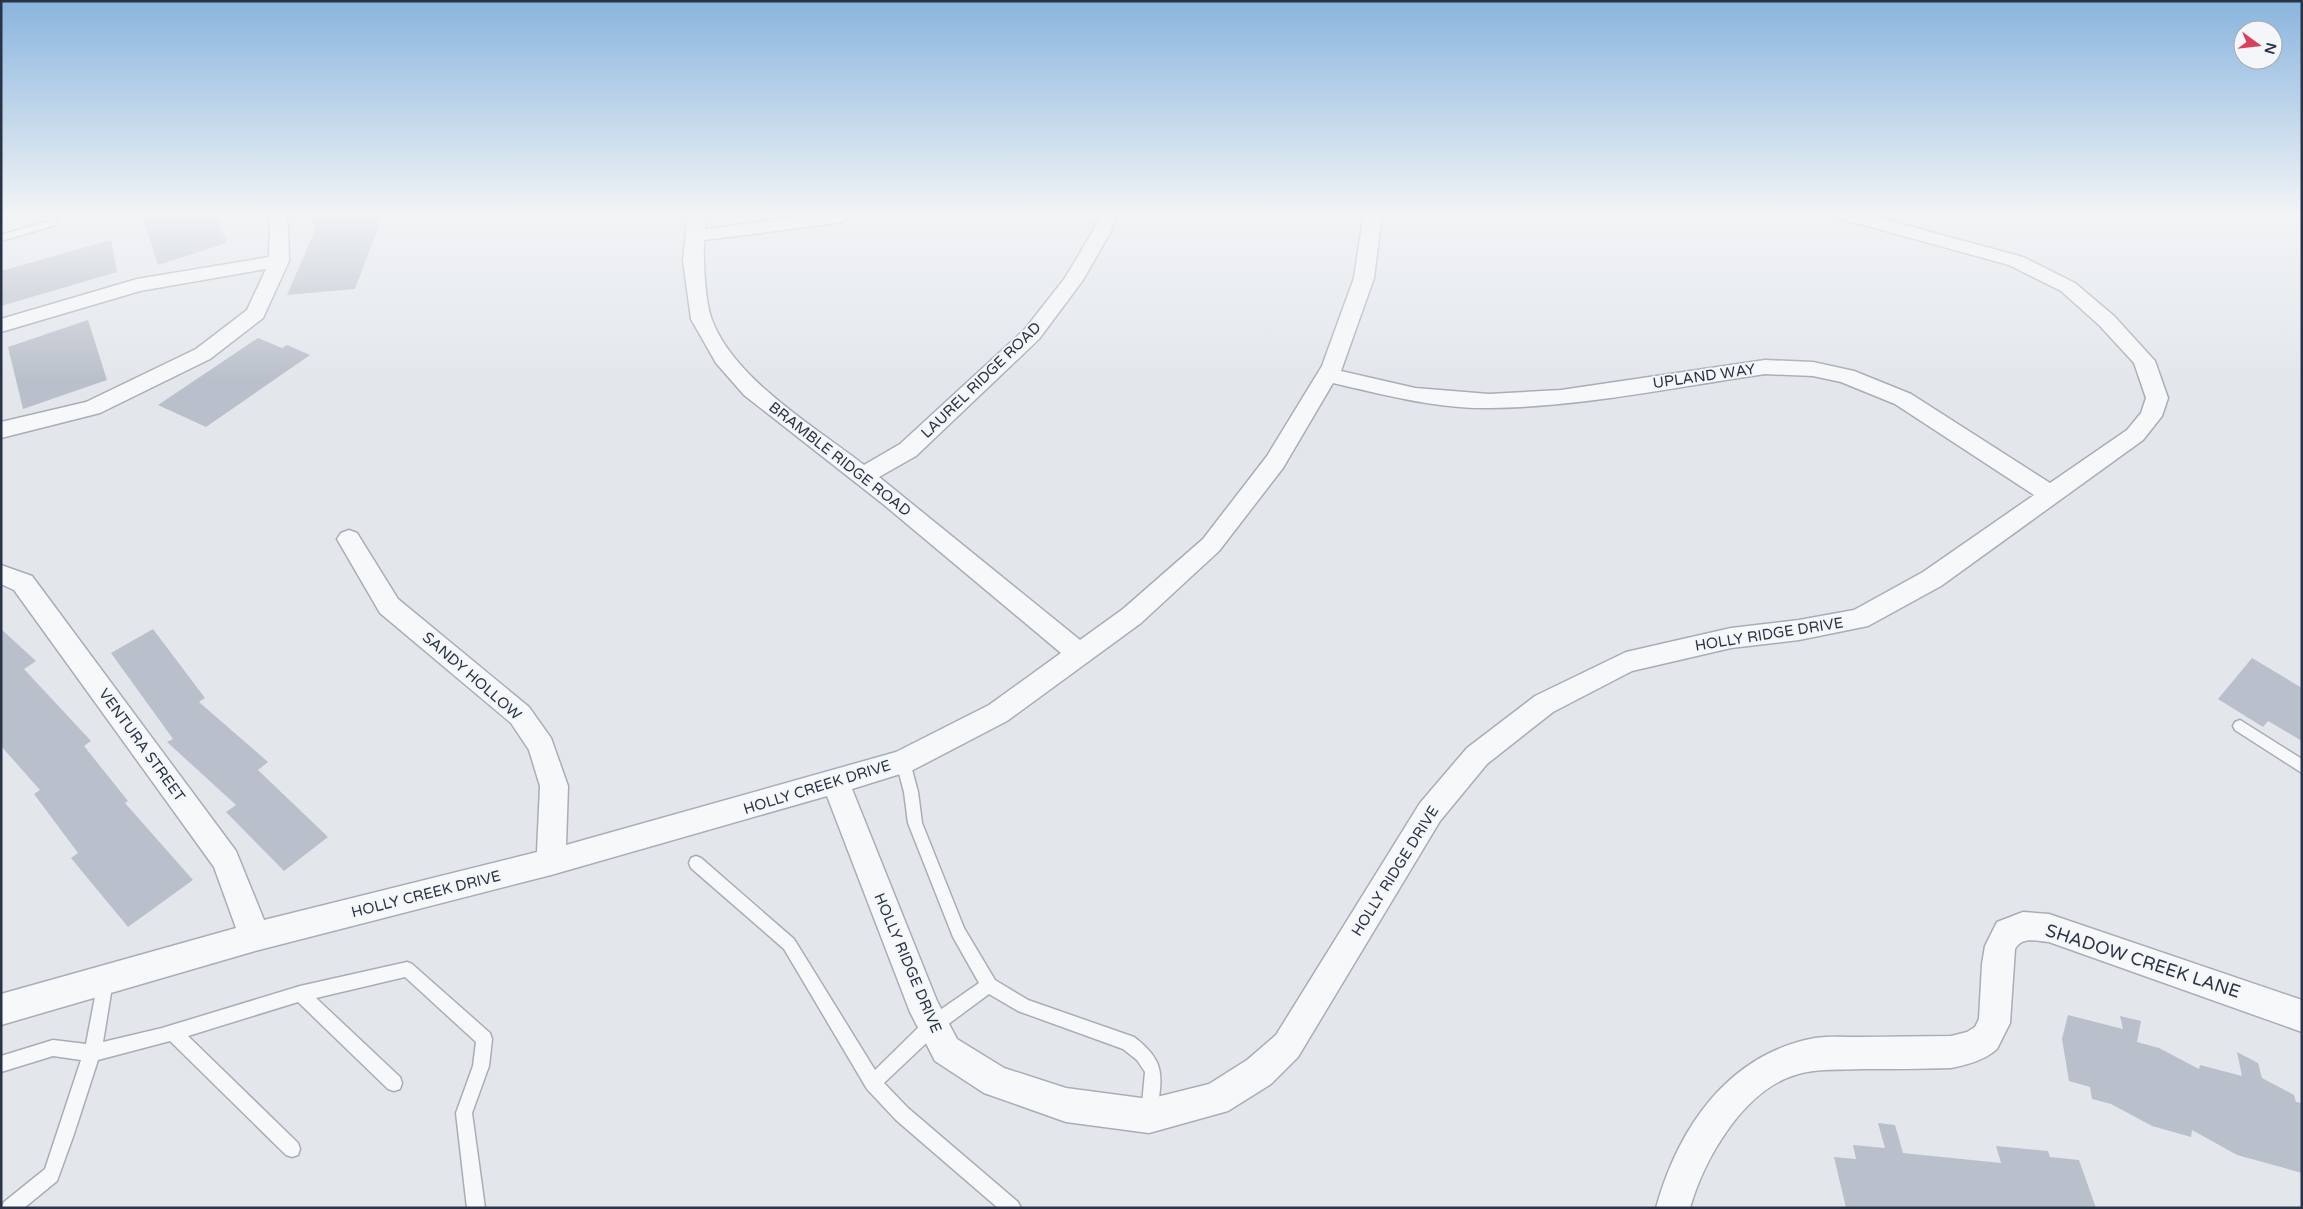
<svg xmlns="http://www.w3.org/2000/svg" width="2303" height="1209" font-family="'Varela Round',sans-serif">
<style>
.building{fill:#bac0cb}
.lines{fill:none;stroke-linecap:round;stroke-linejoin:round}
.lane-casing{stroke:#a7aeb7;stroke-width:3}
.street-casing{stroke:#a7aeb7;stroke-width:3}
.lane{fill:#f7f8fa;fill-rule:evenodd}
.street{fill:#f7f8fa;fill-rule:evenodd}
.labels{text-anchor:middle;stroke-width:4;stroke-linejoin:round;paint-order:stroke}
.street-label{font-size:15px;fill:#293546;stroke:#f4f6f9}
.near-street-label{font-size:18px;fill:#293546;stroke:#f4f6f9}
</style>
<rect width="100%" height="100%" fill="#e3e7ec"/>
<path class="building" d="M 141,212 L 214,212 L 227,243 L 158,265 Z
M 308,212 L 384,212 L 355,289 L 287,295 L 316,228 Z
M 111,240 L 117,272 L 1,306 L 1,271 Z
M 88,320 L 107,380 L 23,409 L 8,347 Z
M 258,338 L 282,348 L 287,345 L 310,355 L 206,427 L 158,405 Z
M 1,629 L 36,661 L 24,669 L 91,741 L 84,746 L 128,801 L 125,803 L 193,880 L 128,927 L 71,858 L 78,853 L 34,794 L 40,790 L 1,746 Z
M 153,629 L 205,698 L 199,702 L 268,762 L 258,770 L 328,837 L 284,871 L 226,812 L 236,805 L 167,742 L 173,739 L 111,653 Z
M 2252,658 L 2302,688 L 2302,741 L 2268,721 L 2263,727 L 2218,699 Z
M 2068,1015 L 2123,1029 L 2120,1016 L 2141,1021 L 2137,1042 L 2159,1048 L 2199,1069 L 2200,1065 L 2242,1076 L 2237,1052 L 2258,1063 L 2262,1078 L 2294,1095 L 2296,1102 L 2302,1103 L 2302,1173 L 2237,1155 L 2192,1130 L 2191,1137 L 2152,1126 L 2111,1104 L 2092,1099 L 2090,1087 L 2069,1081 L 2062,1039 Z
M 1878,1123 L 1895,1125 L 1903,1153 L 2001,1163 L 1996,1146 L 2048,1151 L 2050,1157 L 2079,1160 L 2096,1208 L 1846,1208 L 1834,1157 L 1856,1159 L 1853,1145 L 1885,1148 Z"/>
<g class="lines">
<defs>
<path id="lane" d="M 49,212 L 58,212 L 56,225 L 1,241 L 1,235 L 48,221 Z
M 2240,720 L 2302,759 L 2302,773 L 2235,730 L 2233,726 L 2235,722 Z
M 903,756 L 908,758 L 910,762 L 918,792 L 922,823 L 964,928 L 995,980 L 1028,1000 L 1134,1037 C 1168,1063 1161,1077 1157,1115 L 1155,1121 L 1149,1123 L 1143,1121 L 1141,1115 L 1145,1072 L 1137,1060 L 1123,1049 L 1018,1011 L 989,994 L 939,1031 L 884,1083 L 908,1108 L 1018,1202 L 1021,1208 L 998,1208 L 896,1120 L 867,1089 L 784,949 L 691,868 L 689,863 L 691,858 L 696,856 L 701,858 L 794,939 L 875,1070 L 927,1019 L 979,983 L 953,937 L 908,823 L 904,792 L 896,762 L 898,758 Z
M 407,962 L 412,964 L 490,1033 L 492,1039 L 489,1066 L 472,1113 L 485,1208 L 467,1208 L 456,1113 L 473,1066 L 476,1042 L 405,977 L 316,998 L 400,1077 L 402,1083 L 400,1089 L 394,1091 L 388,1089 L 298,1002 L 188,1036 L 298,1143 L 300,1149 L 298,1155 L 292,1157 L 286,1155 L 170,1041 L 98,1060 L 74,1134 L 57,1181 L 24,1208 L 1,1208 L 4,1202 L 45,1169 L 81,1060 L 53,1056 L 1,1072 L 1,1056 L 53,1040 L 86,1044 L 99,976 L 105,973 L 111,976 L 113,981 L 103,1042 L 162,1028 L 300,986 Z"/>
<path id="street" d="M 265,212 L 283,212 L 288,224 L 289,261 L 263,318 L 210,359 L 100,413 L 1,438 L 1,422 L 86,402 L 196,349 L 247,310 L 266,269 L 140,291 L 1,332 L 1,319 L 137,279 L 269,257 L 270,224 Z
M 688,212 L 706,212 L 705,229 L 837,212 L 845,213 L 847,217 L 845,221 L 838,223 L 704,240 C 703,259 705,302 712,320 C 734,379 815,427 864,465 L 900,444 L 1025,329 L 1065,278 L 1093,231 L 1100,212 L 1118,212 L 1111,231 L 1083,280 L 1039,339 L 916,456 L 879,477 L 1080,640 L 1123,609 L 1203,539 L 1267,456 L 1322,366 L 1354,278 L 1364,212 L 1382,212 L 1374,278 L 1341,371 L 1415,388 L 1489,394 L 1561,390 L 1765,360 L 1813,362 L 1854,371 L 1911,394 L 2050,483 L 2127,430 L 2141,413 L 2146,398 L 2134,363 L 2100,326 L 2061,291 L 2009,265 L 1831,216 L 1829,212 L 1857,212 L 2023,257 L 2075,283 L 2114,316 L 2155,361 L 2168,398 L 2162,416 L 2143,440 L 1941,586 L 1868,626 L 1799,640 L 1731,648 L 1632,671 L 1553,712 L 1487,764 L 1440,821 L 1298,1057 L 1271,1084 L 1228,1111 L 1149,1133 L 1066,1122 L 984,1093 L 935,1061 L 910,1012 L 827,796 L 551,875 L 255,951 L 1,1025 L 1,994 L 236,928 L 214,867 L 14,590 L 1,584 L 1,565 L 32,576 L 236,851 L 264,920 L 537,852 L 540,786 L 529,750 L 511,723 L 380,613 L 337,539 L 341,533 L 349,530 L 357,533 L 398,599 L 529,707 L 551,738 L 568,786 L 566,845 L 896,752 L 989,705 L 1061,653 L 883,504 L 744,395 L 716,363 L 691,319 L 683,261 ZM 1765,374 L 1813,376 L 1841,382 L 1895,404 L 2034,495 L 1923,572 L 1854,610 L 1799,620 L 1731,628 L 1626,652 L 1535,696 L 1467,748 L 1420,803 L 1276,1035 L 1247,1060 L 1209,1084 L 1149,1099 L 1066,1088 L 1004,1068 L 957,1039 L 937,1001 L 852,789 L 913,770 L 1007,721 L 1141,623 L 1219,551 L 1283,468 L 1333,383 C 1385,395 1437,409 1490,408 C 1582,407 1674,387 1765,374 Z
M 2023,912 L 2049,914 L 2302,1000 L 2302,1032 L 2049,942 C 2036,941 2022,936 2015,949 L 2010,1023 L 1997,1049 C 1985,1060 1967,1065 1951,1068 C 1922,1069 1893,1069 1863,1069 C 1841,1070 1817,1068 1795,1075 C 1743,1091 1704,1159 1690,1208 L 1656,1208 C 1678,1128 1728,1054 1815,1038 C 1829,1036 1845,1037 1860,1037 C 1890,1037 1921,1036 1951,1036 L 1967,1032 L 1975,1027 L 1979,1019 L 1982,964 L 1985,946 L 1997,922 Z"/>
</defs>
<use href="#lane" class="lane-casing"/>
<use href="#street" class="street-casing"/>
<use href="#lane" class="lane"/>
<use href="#street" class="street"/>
</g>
<linearGradient id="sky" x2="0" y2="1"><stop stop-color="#89b5de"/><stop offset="0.56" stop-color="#f2f4f6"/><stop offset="1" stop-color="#f2f4f6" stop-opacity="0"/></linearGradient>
<rect width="2303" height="381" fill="url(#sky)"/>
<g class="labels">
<g class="street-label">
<text transform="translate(1704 376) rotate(-8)" y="5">UPLAND WAY</text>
<text transform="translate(981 380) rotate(-44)" y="5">LAUREL RIDGE ROAD</text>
<text transform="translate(840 459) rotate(38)" y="5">BRAMBLE RIDGE ROAD</text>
<text transform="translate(1769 634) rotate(-9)" y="5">HOLLY RIDGE DRIVE</text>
<text transform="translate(472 676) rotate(41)" y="5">SANDY HOLLOW</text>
<text transform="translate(142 745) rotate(54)" y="5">VENTURA STREET</text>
<text transform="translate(817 787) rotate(-17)" y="5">HOLLY CREEK DRIVE</text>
<text transform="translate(1395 871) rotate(-58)" y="5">HOLLY RIDGE DRIVE</text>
<text transform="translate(426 894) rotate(-14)" y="5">HOLLY CREEK DRIVE</text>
<text transform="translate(908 963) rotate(67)" y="5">HOLLY RIDGE DRIVE</text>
</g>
<g class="near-street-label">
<text transform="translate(2143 961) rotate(18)" y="6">SHADOW CREEK LANE</text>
</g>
</g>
<rect width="2303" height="1209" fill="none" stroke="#293546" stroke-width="5"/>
<g transform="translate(2258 45) rotate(105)"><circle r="24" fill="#f4f6f9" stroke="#a3a9b1"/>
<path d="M0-4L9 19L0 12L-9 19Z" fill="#d9415b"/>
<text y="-8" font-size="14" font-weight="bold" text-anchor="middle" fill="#293546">N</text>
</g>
</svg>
